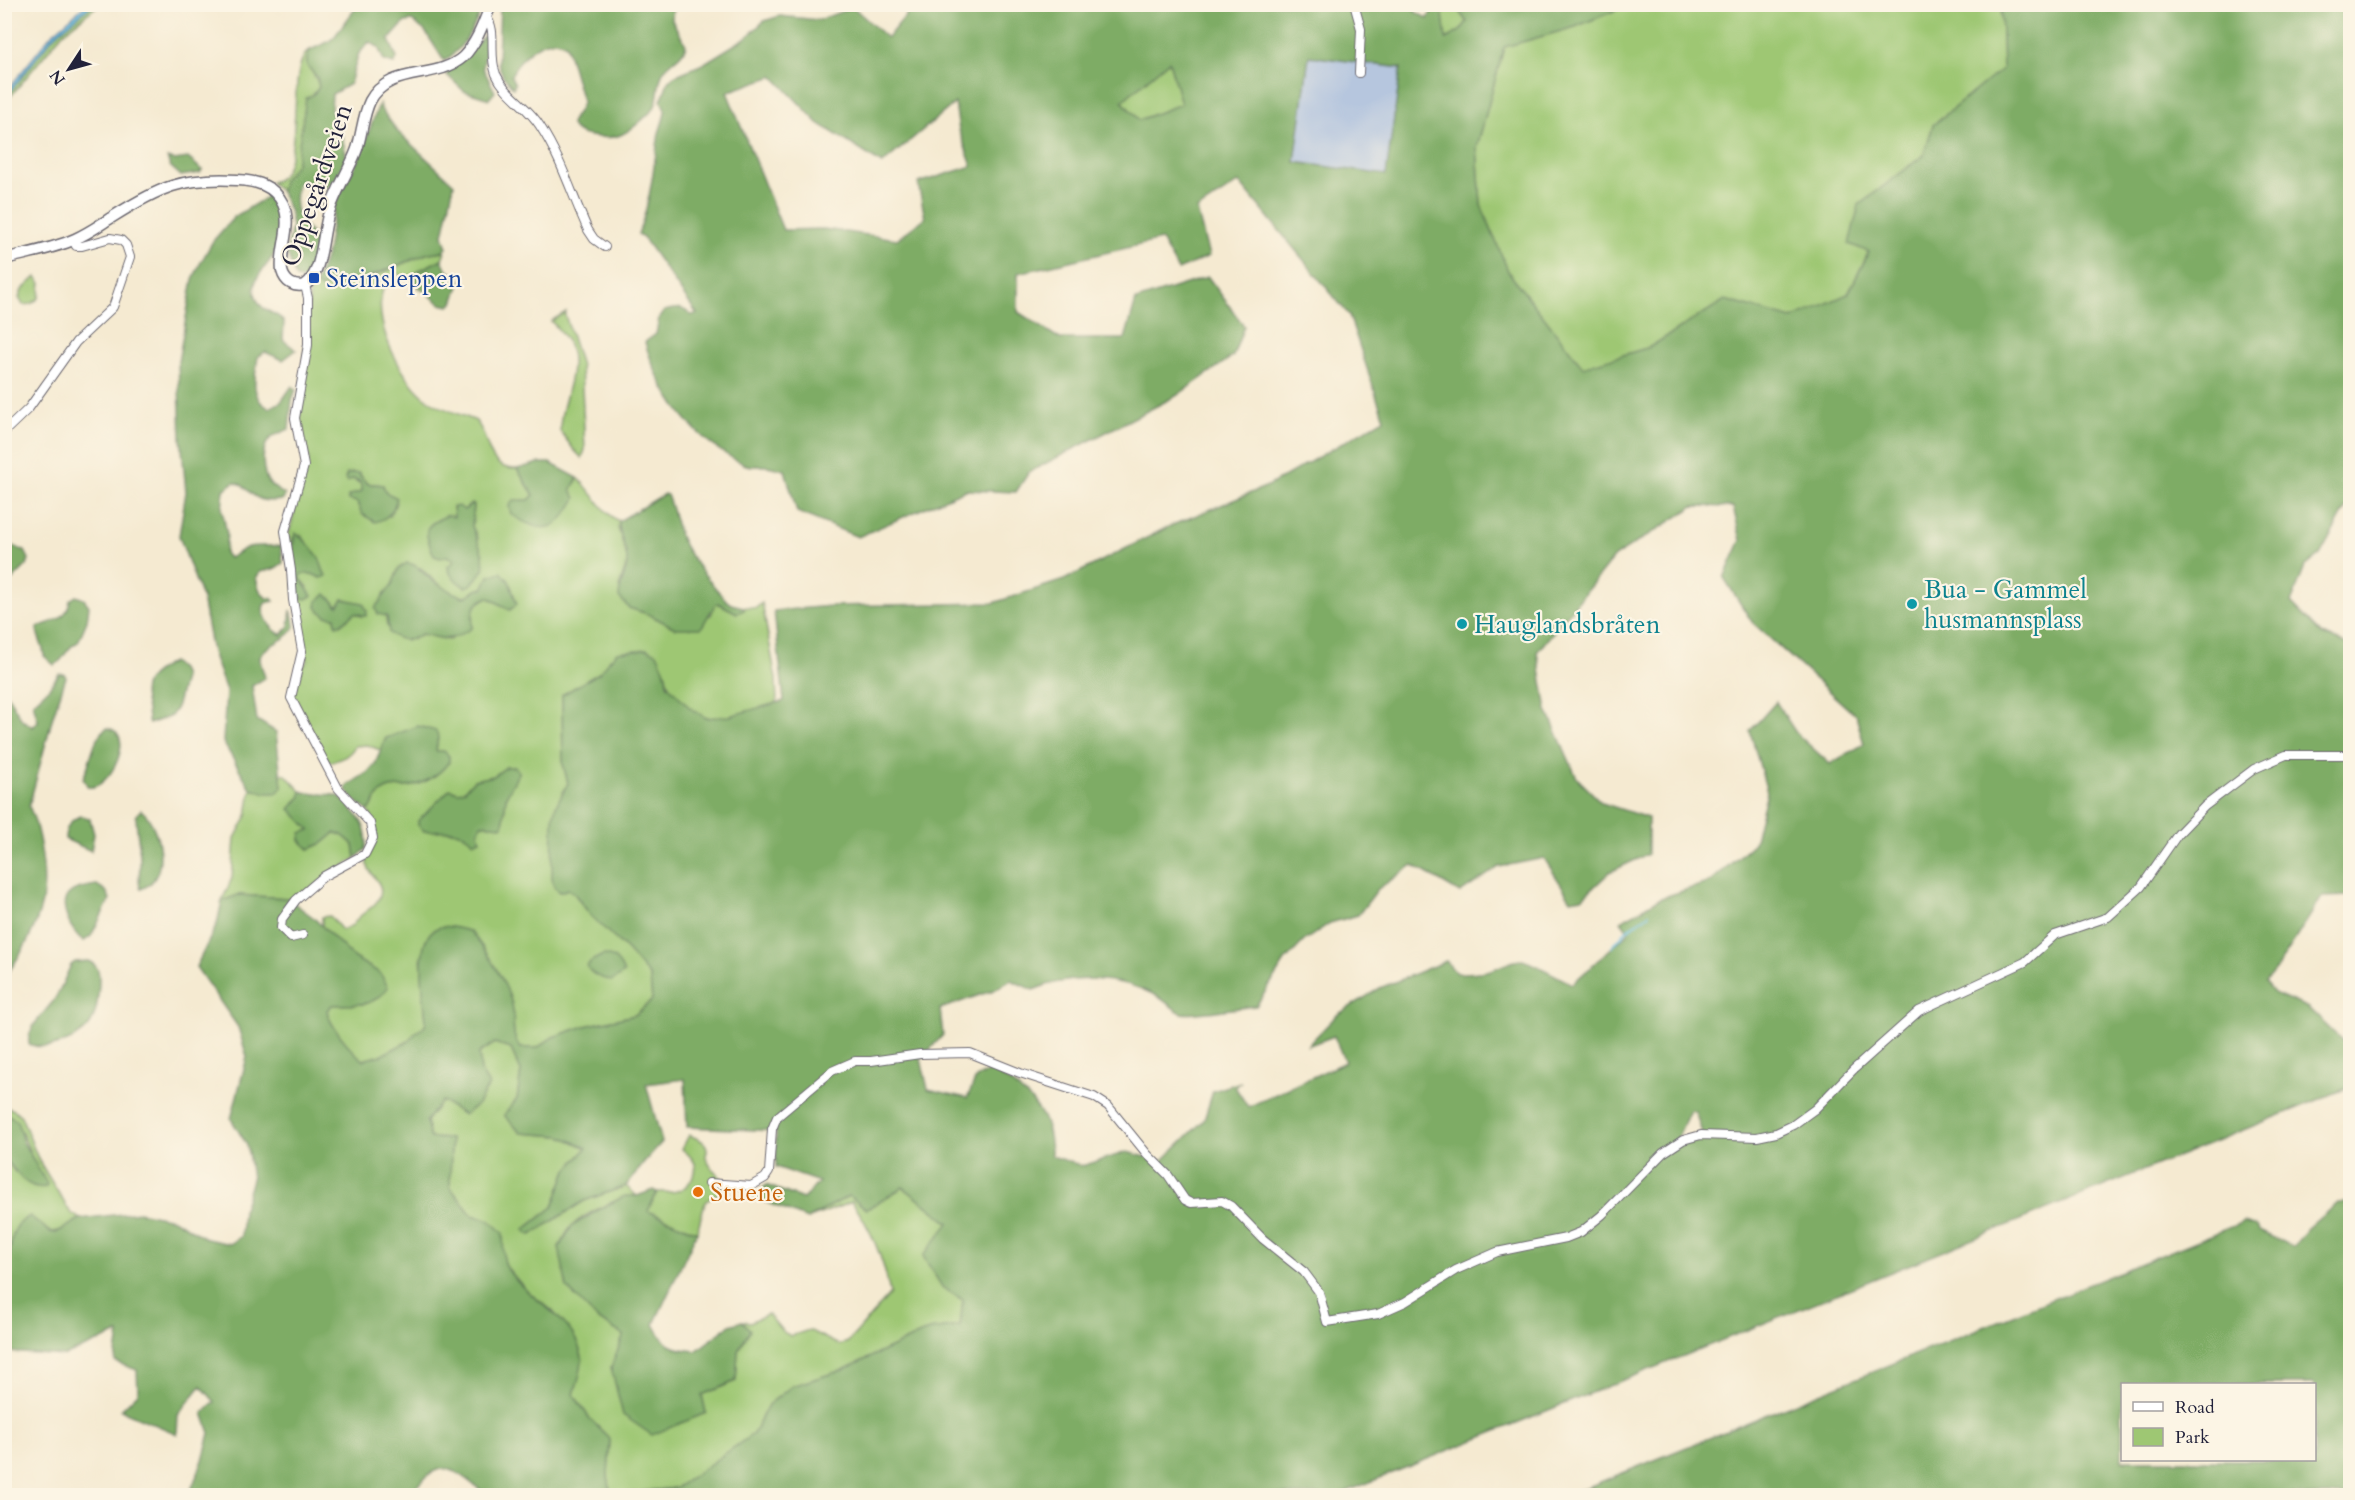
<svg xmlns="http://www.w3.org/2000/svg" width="2355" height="1500" font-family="Cardo,serif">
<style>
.industrial{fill:#b6c6de}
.green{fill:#9ec773;stroke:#607457;stroke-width:1.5;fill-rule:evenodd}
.forest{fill:#7eac65;stroke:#506750;stroke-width:1.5;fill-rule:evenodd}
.water{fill:#67bee4;stroke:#447090;stroke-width:1.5}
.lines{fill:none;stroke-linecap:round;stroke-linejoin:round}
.stream{stroke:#67bee4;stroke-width:2}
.minor-casing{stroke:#6c6870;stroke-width:10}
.major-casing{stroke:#6c6870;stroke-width:13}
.minor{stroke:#fff;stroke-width:8}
.major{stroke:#fff;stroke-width:10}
.transit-dot{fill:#1a4fb4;stroke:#fcf5e5;stroke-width:2}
.culture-dot{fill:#0f9aa8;stroke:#fcf5e5;stroke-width:2}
.food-dot{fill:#e8710a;stroke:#fcf5e5;stroke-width:2}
.labels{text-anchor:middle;stroke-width:4.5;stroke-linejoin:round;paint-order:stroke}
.street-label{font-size:26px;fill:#22223b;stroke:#fcf5e5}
.transit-label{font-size:26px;fill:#164399;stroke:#fcf5e5;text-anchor:start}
.culture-label{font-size:26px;fill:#0d838f;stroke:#fcf5e5;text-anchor:start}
.food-label{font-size:26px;fill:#c56008;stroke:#fcf5e5;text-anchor:start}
</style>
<rect width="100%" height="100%" fill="#fcf5e5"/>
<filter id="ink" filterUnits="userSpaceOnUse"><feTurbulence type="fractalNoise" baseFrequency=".0167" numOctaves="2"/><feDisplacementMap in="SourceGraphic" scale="12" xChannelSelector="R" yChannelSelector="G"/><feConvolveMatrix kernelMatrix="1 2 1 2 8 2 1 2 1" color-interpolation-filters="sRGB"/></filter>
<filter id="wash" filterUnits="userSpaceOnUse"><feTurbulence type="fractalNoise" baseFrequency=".008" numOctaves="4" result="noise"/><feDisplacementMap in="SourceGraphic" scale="24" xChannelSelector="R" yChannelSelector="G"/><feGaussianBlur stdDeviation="1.35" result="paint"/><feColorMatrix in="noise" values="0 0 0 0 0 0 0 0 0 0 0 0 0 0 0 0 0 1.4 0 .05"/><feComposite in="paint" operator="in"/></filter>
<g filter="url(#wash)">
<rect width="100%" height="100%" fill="#f5ead1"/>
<path class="industrial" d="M 1309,56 L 1401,68 L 1387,175 L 1295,162 Z"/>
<path class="green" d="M 92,5 L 98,5 L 62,34 L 5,103 L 5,98 L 53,37 Z
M 1440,5 L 1454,5 L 1467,22 L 1460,31 L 1446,39 Z
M 1628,5 L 2001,5 L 2003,68 L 1933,125 L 1924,155 L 1859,205 L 1869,251 L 1848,294 L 1792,319 L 1725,300 L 1650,347 L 1583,367 L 1509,274 L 1481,205 L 1477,147 L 1504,47 L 1575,27 Z
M 310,50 C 301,68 316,70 319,87 C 311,98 302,116 301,130 C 300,141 301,153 297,163 C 291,174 282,178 281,192 L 270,182 C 309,179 283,65 310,50 Z
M 1169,61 L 1182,104 L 1139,120 L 1122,101 Z
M 445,251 L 442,259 L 422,269 L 412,276 L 412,282 L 396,273 C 358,298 398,377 426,398 C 440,409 460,414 476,421 C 491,438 484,470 517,469 L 534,495 L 529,500 L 509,506 L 571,490 L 578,478 C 590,489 606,516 619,521 L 618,528 L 628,560 L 619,587 L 629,608 L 648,614 L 675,628 L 711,615 L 714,606 L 718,603 L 737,613 L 744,610 L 744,607 L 756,608 L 762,603 L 776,679 L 777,703 C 756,709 729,722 707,718 C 699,716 689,708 683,702 C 672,692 667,685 665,671 L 611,658 L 599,673 L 562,695 L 563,764 L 568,783 L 556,806 L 560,892 L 568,889 L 574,893 L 583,906 L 628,951 L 650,977 L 652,1000 L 635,1015 L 585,1026 L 553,1037 L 537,1048 L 520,1048 L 514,1040 L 512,1004 L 421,956 L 426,1022 L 424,1027 L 415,1033 L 409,1041 L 382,1055 L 363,1060 C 352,1051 328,1024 327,1010 L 332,1005 L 365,1004 L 380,973 L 354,958 L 322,926 L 322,917 L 330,916 L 342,930 L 353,925 C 358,913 374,910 379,898 C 386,883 370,877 367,864 C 366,859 369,856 371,851 C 378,836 377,826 368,811 C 374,805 376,796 382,792 C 390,786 396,788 405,787 C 422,786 439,775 449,762 L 436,751 L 438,736 L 386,738 L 380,750 L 367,745 L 355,746 C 349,757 340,760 329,762 L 293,696 L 302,667 L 308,660 L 305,657 L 294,585 L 301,598 L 308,587 L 300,578 L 302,574 L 312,574 L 321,578 L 326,576 L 313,551 L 301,535 L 293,537 L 292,554 L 287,542 L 306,462 L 309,460 L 298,424 L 310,290 L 314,283 L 320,288 L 374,276 L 429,253 ZM 359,473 C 369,489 368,482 383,485 L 385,491 L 396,502 L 390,516 L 358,506 L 356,494 L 362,491 L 361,484 L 353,479 ZM 471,504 L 474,506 L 472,526 L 478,539 L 448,571 L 454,562 L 453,559 L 447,556 L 455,513 L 453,508 L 464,510 ZM 399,568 L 421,568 C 427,576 454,597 464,596 C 469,596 481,589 485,587 L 489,576 L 510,610 L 488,597 C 471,605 473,610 472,628 L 449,640 L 422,634 L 412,640 L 387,626 L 383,595 L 392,585 ZM 331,599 L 338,606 L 343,599 C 355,600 356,606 361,616 L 355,613 C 349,615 343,621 336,624 L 335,617 L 326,616 L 316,607 ZM 506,767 L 519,772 L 506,796 L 503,826 L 480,824 L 478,834 L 480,840 L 474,842 C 459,827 443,831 424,831 L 418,821 L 450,789 L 458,792 L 465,790 L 474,780 L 494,776 Z
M 36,277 L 41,283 L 39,298 L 31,304 L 23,305 L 19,298 L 22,290 Z
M 566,312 L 565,315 L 581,366 L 585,450 L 582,458 L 574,450 L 560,431 C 559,403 581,371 568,343 C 564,335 557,328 551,321 Z
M 282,774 L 285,774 L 301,791 L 302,796 L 295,802 L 310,830 L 301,833 L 300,841 L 309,849 L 323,843 L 335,833 L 342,835 L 354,845 L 356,858 L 291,901 L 287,898 L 238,895 L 222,901 L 232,878 L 235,838 L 247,816 L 251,789 L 266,793 L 282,787 L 280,777 Z
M 495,1043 L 511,1049 L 521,1071 L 517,1100 L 504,1115 L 521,1133 L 561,1136 L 587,1148 L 567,1170 L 553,1207 L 525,1229 L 531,1235 L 584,1201 L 626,1186 L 637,1196 C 621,1196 584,1214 572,1226 C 566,1232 563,1241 559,1247 L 597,1319 L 624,1335 L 611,1368 L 652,1434 L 706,1413 L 702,1395 L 736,1381 L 738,1351 L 750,1330 L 742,1321 L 750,1322 L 768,1314 L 783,1332 L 791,1336 L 809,1330 L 839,1345 L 848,1342 L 890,1294 C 884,1260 873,1231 852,1202 L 807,1219 L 849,1196 L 867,1209 L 903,1187 L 949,1223 L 942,1287 L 963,1300 L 960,1327 L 929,1330 L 843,1370 L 792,1386 L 768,1405 L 753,1434 L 676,1488 L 611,1495 L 608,1476 L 610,1439 L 590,1419 L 574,1395 L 582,1356 L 554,1312 L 526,1290 L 504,1264 L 489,1220 L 472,1215 L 450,1187 L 451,1139 L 430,1138 L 426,1121 L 442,1101 L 481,1072 L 479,1053 Z
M 5,1107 L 14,1110 L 21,1116 L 39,1161 L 70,1212 L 80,1219 C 68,1225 56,1238 45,1228 L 10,1244 L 9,1260 L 5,1272 L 4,1158 L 15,1172 L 34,1162 C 26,1146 20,1119 5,1112 Z
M 689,1135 C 696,1138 707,1141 707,1150 C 707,1158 704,1152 707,1160 C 709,1166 721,1178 726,1183 L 723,1190 L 705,1202 L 697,1232 L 647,1211 L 657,1192 C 663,1192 671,1193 677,1191 C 689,1187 701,1171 693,1160 C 690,1156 686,1152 682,1149 Z"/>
<path class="forest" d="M 500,4 L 673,5 L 672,20 L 686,45 C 683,58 669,61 663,72 C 657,83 660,98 654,108 C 651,112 645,117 641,121 C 623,137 614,140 590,136 C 584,135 574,132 571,125 C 570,120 582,110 582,101 L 566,45 C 546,31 518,58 511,76 L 515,84 L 513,88 L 503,76 L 498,63 Z
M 1419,4 L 1414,11 L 1428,19 L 1434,5 L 1442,6 L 1446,39 L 1460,31 L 1467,22 L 1454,5 L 1628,5 L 1575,27 L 1504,47 L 1477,147 L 1481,205 L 1509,273 L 1583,367 L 1650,347 L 1725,300 L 1792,319 L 1848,294 L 1869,252 L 1849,244 L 1859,205 L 1924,155 L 1933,125 L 2003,68 L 2001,5 L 2350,5 L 2350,501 L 2320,555 L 2305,567 L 2291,603 L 2322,635 L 2350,645 L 2350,896 L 2322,897 L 2278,966 L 2265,982 L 2274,993 L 2308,1008 L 2350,1048 L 2350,1087 L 1338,1495 L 489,1496 C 450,1469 445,1452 409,1495 L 189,1495 L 203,1460 L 210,1433 L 203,1413 L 215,1402 L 201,1386 L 178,1415 L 177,1434 L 121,1410 L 138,1393 L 137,1370 L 115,1362 L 119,1333 L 64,1356 L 8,1352 L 5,1355 L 4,1272 C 16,1253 3,1229 30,1216 L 50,1232 L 56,1233 L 80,1219 L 139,1212 L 173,1219 L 207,1239 L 230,1244 L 241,1236 L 243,1210 L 252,1179 L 247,1145 L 231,1119 L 247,1057 L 238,1027 L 196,967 L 217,924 L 222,901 L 238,895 L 287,898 L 314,918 L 354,958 L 380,973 L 388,987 C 375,1008 355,1004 332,1005 L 327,1010 C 328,1024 352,1051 363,1060 L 382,1055 L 409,1041 L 415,1033 L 424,1027 L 426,1022 C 425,1000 412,939 437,928 C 447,924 460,929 470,931 C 485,949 506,981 512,1004 C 516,1020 509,1035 521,1048 L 537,1048 L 553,1037 L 585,1026 L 635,1015 L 652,1000 L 650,977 L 628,951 L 591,916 L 574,893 L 568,889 L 560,892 L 554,887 L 552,878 L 553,819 L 556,806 L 568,783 L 563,764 L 562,695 L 599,673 L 617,652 L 647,649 L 657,653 L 665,671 L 667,684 L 690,708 L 706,718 L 729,716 L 784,701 L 774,611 L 831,606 L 993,603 L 1064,580 L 1170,526 L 1270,485 L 1384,419 L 1349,315 L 1239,182 L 1197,210 L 1209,256 L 1178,270 L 1161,240 L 1018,273 L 1018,312 L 1060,339 L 1125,339 L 1136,300 L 1208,277 L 1244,326 L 1233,356 L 1176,396 L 1029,472 L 1016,492 L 965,490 L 858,537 L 797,512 L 785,470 C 779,469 773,467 767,466 C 759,465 752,468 744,464 C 694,441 660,394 645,342 L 656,334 L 659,318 L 664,311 C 676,308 682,306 691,315 L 697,314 L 643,237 L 638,234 C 651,200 653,170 659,133 C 661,126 665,117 665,110 C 665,109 662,102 661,101 L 668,82 L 674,76 L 703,64 L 747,37 L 764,21 L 780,16 L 819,20 L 853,7 L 887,38 L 906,15 L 911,5 ZM 1309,56 L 1401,68 L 1386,175 L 1295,162 ZM 1169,61 L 1181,104 L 1139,120 L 1122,101 ZM 773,76 L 818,123 L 882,164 L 955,103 L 959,130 L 972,166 L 918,183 L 925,218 L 897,239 L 824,229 L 783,230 L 727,92 ZM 1694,506 L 1733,507 L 1741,540 L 1724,578 L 1752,622 L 1856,716 L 1864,744 L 1830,764 L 1796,733 L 1776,702 L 1750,731 L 1767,792 L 1754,843 L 1710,882 L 1661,898 L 1621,921 L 1629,932 L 1572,984 C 1564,980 1527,959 1521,960 C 1512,960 1502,966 1494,969 C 1483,973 1467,973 1456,973 L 1446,961 L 1380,988 L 1337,1015 L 1307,1046 L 1334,1036 L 1345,1062 L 1248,1107 L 1235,1087 L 1241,1082 L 1213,1091 L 1204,1120 L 1162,1161 L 1127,1152 L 1082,1166 L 1052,1156 C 1050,1146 1050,1136 1047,1127 C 1039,1100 1013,1084 991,1070 L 976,1078 L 967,1098 L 928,1089 L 921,1059 L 943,1035 L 940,1009 L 994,990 L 1011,980 L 1033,990 C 1071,974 1117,976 1155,995 C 1164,999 1172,1009 1182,1013 C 1191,1016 1242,1007 1256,1006 L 1285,961 L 1304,941 L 1330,923 L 1358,915 L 1378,889 L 1413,865 L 1460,893 L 1499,867 L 1544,858 L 1571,900 L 1582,898 L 1610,872 L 1648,854 L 1648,818 L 1602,803 L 1577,778 L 1547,710 L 1537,652 L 1614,557 ZM 495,1043 L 511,1049 L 521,1071 L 517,1099 L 504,1115 L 521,1133 L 561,1136 L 587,1148 L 567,1170 L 553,1207 L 524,1230 L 531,1235 L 584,1201 L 626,1186 L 644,1162 L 662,1142 L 646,1084 L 685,1079 L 687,1127 L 776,1131 L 776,1167 L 819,1182 L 803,1199 L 766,1185 L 755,1198 L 807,1219 L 849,1196 L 867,1209 L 903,1187 L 949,1223 L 923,1256 L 942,1287 L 963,1300 L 960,1326 L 929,1330 L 843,1370 L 792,1386 L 768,1405 L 753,1434 L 676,1488 L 611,1495 L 608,1476 L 610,1439 L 590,1419 L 574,1395 C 577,1383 584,1365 581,1354 C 573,1314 523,1299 506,1266 C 502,1258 504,1242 503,1233 L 489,1220 L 472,1215 L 450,1187 L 451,1139 L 430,1138 L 426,1121 L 442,1101 L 464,1115 L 478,1104 L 489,1085 L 481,1072 L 479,1053 ZM 1690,1110 L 1695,1111 L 1702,1133 L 1676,1141 Z
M 358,5 L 484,5 C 474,26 465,48 444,61 L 425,31 L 412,21 L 405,22 L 389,40 L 397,58 L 394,64 L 384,61 L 378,47 L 369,42 L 358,55 L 350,84 L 332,94 L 331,111 L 340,129 L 347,158 L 334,181 L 325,189 L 304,181 L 299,182 C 294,192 294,209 300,219 C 304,226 311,231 314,239 C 319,251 311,270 304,280 L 296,278 L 287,253 L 292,227 L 290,212 L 281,192 L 283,180 L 296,164 L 306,98 L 313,95 L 319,87 L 317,77 L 307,66 L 307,58 L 310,50 L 328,42 L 335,36 Z
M 485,35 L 487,42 L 483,68 L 495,92 L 489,99 L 464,91 L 446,74 Z
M 380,102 L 381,109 L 398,132 L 454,184 L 443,235 L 447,248 C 441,254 433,251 426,254 C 392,267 354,287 318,287 L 316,283 L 327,252 L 335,203 L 358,160 Z
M 167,158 L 174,160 L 188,158 L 202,170 L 200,173 L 181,176 L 170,166 Z
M 266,193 C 273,195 278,203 280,211 C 283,224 281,240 275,252 C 269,266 251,277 255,293 C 259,313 274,310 284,321 L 283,340 L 296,350 L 283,360 L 265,352 L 258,357 C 255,375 249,399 269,408 L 281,402 L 292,386 L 296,389 L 292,400 L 289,429 C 283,432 272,435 268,441 C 261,451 262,473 269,483 C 273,488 280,491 285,495 L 283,500 C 275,501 265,502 258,498 C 248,494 246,484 234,482 L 224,490 L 222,509 L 227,534 L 225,553 L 229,558 C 235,555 241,550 246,548 C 252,545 274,546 281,546 L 283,563 L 274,569 L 260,572 L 256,578 L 259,589 L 266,598 L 271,598 L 274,601 L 265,603 L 263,608 C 264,618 272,631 282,635 L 289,626 L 291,610 L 295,626 C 289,642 260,645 260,659 C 260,664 264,672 265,678 L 252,686 L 257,720 L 276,732 L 282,787 L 277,793 L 266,793 L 251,789 L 223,742 L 226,691 L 212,652 L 202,598 L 179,536 L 186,492 L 181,438 L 178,362 L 193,279 L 201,262 L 213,241 L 234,217 L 267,197 Z
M 442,259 L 446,269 L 461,280 L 453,303 L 449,306 L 441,304 L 412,282 L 412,276 L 422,269 Z
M 539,463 L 550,463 L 578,478 L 571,490 L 576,498 C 558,532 543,536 511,514 L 509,506 L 514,500 L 529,500 L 534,495 L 517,469 Z
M 353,473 L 359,473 C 369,490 368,482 383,485 C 386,496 390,493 397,498 C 394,511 388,519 375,522 L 362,514 L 357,502 L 348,500 L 348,496 L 362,491 C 361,484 361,480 353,479 L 347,482 L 345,479 L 347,474 Z
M 664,494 L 667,495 C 673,510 675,522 680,536 C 685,552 714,587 727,601 L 731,604 L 744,607 L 744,610 L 737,613 L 718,603 C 711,608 706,621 701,628 L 675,628 L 648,614 L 629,608 L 619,597 C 619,584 628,571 627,559 C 626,546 618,534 619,521 Z
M 472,504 L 474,505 L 472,526 L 483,555 L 484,569 L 471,585 L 465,587 C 457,582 448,575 448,566 L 454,562 L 453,559 L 447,556 L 440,558 L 434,556 C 424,529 421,527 448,515 L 454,517 L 453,507 L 459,506 L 464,510 Z
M 295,533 C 302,536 315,551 319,558 C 322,564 322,570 326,576 L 321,578 L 312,574 L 302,574 L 300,578 L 312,596 L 306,599 L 301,598 L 294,585 L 292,554 Z
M 5,543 L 25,551 L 29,559 L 27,565 L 5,587 Z
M 407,563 C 418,565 419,569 427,576 C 435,583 455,595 465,597 L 478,589 L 483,589 L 489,576 L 501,572 L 509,581 L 517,604 L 510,610 L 488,597 C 471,605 473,611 472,628 C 451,642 445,640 422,634 C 408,642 402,642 389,633 L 387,616 L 378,614 L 375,608 L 392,585 L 399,568 Z
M 326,594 L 338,606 L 343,599 L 363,603 L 367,611 L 366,616 L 355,613 L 340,625 L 336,625 L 335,617 L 326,616 L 316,607 L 317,601 Z
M 76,596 L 84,599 L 89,606 L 87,621 L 78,642 C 64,648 66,660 54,665 L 44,656 C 44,646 37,638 37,628 C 49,621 67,622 70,600 Z
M 172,662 L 182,671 L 184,678 L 176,709 L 171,716 L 149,724 C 147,718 148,711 146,705 C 139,682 152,673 172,662 Z
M 59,674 L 64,674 L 66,677 L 53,716 L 29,806 C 40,829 47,877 42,902 C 36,930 21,955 5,977 L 5,694 L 8,696 L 22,720 L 33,727 L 38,721 L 33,703 L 49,688 Z
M 418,726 L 436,731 L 438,736 L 436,751 L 444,751 L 449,756 L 449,762 C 439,775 422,786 405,787 C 396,788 390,786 382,792 C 376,796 374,805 368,811 L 354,800 L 346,789 L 347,786 L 368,772 L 375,764 L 386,738 Z
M 107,728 C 138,732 110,791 88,787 L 83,778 C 91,764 93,734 107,728 Z
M 506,767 L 515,767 L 519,772 L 506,797 L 503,826 L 481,824 L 478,834 L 480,840 L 474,842 C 459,827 443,831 424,831 L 418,825 L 418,821 L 450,789 L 458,792 L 465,790 L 474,780 L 494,776 Z
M 301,791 C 314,796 326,793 339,796 C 355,812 370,825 366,849 L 356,858 L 354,845 L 342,835 L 335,833 L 323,843 L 309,849 L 300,840 L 301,833 L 310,830 L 290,809 L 301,796 Z
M 141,810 C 160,825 172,878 141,889 C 137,883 140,874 140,865 C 141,850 136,832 136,815 Z
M 82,816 L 90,819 L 94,834 L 91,851 L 65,839 C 65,828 71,818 82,816 Z
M 97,885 L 106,891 L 110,899 L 91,936 L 84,941 C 72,934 56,904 70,893 C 77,887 88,887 97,885 Z
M 603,955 C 614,955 620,963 624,973 L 612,981 C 603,978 591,976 587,966 L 591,961 Z
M 88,961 C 100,966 99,973 99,984 C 97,1016 94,1032 62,1043 C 51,1047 40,1049 29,1044 C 26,1028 45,1013 54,1000 C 61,989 65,977 71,965 L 75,962 Z
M 4,1112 L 17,1121 L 23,1142 L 47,1184 L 46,1187 C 27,1191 15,1171 5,1158 Z
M 653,1190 L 657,1192 L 648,1211 L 697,1232 L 654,1324 C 666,1348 671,1348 696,1351 L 730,1325 L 742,1321 L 750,1330 L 738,1351 L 736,1381 L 702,1395 L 706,1413 L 652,1435 L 623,1415 L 611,1367 L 624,1335 L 597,1319 L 567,1288 L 559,1247 L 572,1226 L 603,1207 L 625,1196 L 637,1196 Z
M 2337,1203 L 2350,1203 L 2350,1495 L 1568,1495 L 2243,1222 L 2257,1226 L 2259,1231 L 2293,1247 L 2307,1229 ZM 2122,1384 L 2314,1384 L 2314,1460 L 2122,1460 Z"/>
<path class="water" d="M 87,4 L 92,5 L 53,37 L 5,98 L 5,93 L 51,35 Z"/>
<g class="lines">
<path class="stream" d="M 1612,947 L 1626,931 L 1649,914"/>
</g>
</g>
<g filter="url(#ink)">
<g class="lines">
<defs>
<path id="minor" d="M 1354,4 L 1361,29 L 1359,73
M 486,17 C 498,30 488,54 496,74 C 505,95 528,106 540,126 C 561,158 572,195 588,230 L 594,239 L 605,247
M 4,432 L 29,408 L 76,342 L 113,307 L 130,257 L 126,245 L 121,240 L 110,238 L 82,246 L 76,246 L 73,240
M 303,935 L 291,938 L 281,928 L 282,919 L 296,900 L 324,876 L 365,854 L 373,838 L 370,823 L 338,788 L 291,698 L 302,651 L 293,600 L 291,570 L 285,531 L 304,466 L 295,418 L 308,345 L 308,298 L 305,285
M 709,1183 L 751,1186 L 765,1178 L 769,1172 L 772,1129 L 777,1117 L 832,1071 L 855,1061 L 871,1061 L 920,1054 L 970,1053 L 1020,1073 L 1094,1097 L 1108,1106 L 1147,1154 L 1168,1175 L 1185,1200 L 1191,1203 L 1222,1201 L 1231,1206 L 1263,1239 L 1304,1272 L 1319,1292 L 1327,1322 L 1378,1314 L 1405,1302 L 1456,1270 L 1497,1252 L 1566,1238 L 1581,1232 L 1602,1215 L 1663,1153 L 1683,1140 L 1701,1135 L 1757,1137 L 1776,1133 L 1793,1125 L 1815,1109 L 1853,1070 L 1919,1011 L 2025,962 L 2055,935 L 2108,917 L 2141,887 L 2178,834 L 2205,806 L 2254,769 L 2286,755 L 2350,755"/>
<path id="major" d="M 4,259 C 28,253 53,249 75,239 C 89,233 101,224 114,216 C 160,187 182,177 237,180 C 256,181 274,185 283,204 C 293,226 279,249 282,271 C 285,282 294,288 305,285 C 323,273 322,233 329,212 C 336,190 349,171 357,149 C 362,134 363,115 370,101 C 389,65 436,81 463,57 C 477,43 484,22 491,4"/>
</defs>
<use href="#minor" class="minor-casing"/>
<use href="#major" class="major-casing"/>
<use href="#minor" class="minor"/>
<use href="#major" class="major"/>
</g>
</g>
<rect class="transit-dot" x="308" y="272" width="12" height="12" rx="3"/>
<g class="culture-dot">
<circle cx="1912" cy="604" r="6"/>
<circle cx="1462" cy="624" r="6"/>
</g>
<circle class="food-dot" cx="698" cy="1192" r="6"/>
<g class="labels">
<g class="street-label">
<text transform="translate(316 185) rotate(-71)" y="9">Oppegårdveien</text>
</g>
<g class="transit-label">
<text x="326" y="287">Steinsleppen</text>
</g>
<g class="culture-label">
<text x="1924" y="598">Bua - Gammel<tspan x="1924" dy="30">husmannsplass</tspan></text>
<text x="1474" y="633">Hauglandsbråten</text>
</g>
<g class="food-label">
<text x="710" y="1201">Stuene</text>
</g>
</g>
<rect width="2355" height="1500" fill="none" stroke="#fcf5e5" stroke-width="24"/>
<rect x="2121" y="1383" width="195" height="78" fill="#fcf5e5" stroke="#a5a1a1" stroke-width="1.5"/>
<rect x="2133" y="1402" width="30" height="9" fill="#ffffff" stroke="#a5a1a1" stroke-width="1.5"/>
<text x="2175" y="1413" font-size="18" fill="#22223b">Road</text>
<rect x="2133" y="1428" width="30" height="18" fill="#9ec773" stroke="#a5a1a1" stroke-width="1.5"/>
<text x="2175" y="1443" font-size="18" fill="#22223b">Park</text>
<g transform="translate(69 69) rotate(234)" stroke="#fcf5e5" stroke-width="4.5" paint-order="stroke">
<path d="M0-4.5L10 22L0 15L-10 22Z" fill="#22223b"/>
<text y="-9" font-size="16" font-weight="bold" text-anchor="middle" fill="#22223b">N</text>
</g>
</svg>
